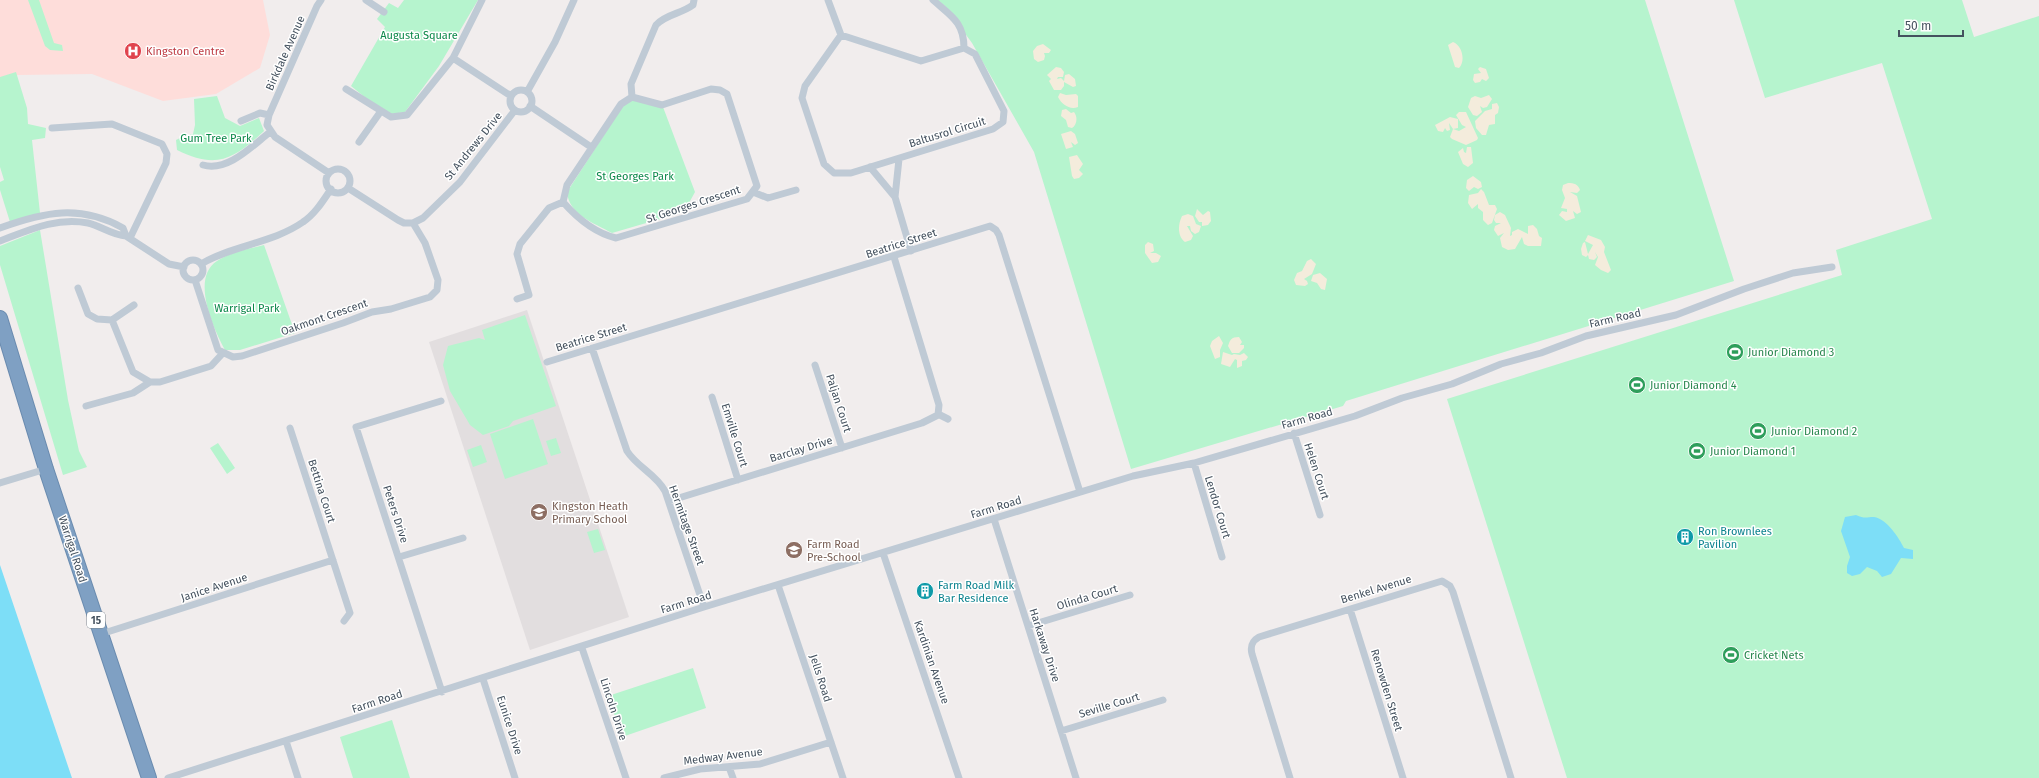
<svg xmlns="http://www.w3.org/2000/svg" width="2039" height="778" font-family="'Fira Sans',sans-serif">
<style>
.education{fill:#e2dedf}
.medical{fill:#feddda}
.green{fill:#b6f4ce}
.sand{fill:#f4ecdc}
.water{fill:#7ddef7}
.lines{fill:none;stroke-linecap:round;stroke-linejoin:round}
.highway-casing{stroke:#6a8baf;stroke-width:16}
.street{stroke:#bfcad5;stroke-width:7}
.highway{stroke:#7fa0c3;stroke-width:14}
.labels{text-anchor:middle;stroke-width:3;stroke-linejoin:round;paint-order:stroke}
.shield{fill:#fff;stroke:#7c858e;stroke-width:1}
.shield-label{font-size:10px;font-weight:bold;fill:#44515e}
.park-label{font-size:11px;fill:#0b8849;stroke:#fff}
.health-label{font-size:11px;fill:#be3a42;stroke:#fff;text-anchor:start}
.street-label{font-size:11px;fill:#44515e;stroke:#fff}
.leisure-label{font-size:11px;fill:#27864d;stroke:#fff;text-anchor:start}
.education-label{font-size:11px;fill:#785e54;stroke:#fff;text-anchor:start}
.culture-label{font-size:11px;fill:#0d838f;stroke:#fff;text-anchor:start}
</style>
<rect width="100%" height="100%" fill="#f1eded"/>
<path class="education" d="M 527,310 L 629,617 L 530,650 L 429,342 Z"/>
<path class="medical" d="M 0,0 L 263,0 L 270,35 L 260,68 L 216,94 L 163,101 L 92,74 L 18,75 L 0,81 Z"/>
<path class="green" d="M 28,0 L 39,0 L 54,43 L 62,45 L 63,51 L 50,50 L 45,46 Z
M 404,0 L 478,0 L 439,66 L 405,112 L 392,114 L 367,99 L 351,86 L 385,27 L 377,19 L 389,3 L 398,8 Z
M 937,0 L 1645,0 L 1734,281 L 1346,401 L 1343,406 L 1131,469 L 1034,152 L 972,43 L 945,6 Z
M 1734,0 L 1962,0 L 1974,37 L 2039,16 L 2039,778 L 1567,778 L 1447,399 L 1842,275 L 1836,250 L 1932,219 L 1882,63 L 1765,98 Z
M 16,72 L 27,108 L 28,124 L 46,128 L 45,138 L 32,140 L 40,213 L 10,222 L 0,190 L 0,182 L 4,180 L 0,167 L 0,77 Z
M 217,96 L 225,118 L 240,126 L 259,118 L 264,131 C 234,159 217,170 177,150 L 176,140 L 184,136 L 193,134 L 195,125 L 194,99 Z
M 631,100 L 663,107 L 695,192 L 684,212 L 612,233 C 594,223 569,215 567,192 L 624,104 Z
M 40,230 L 68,400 L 79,451 L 87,467 L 63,475 L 0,265 L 0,246 Z
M 264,245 L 295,333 L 240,350 L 225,350 C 214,330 190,278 217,261 C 230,252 248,249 264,245 Z
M 525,315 L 556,406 L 513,421 L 509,426 L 483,435 L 470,425 L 450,391 L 443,365 L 448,346 L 479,338 L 485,340 L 482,330 Z
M 533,419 L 548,464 L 505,479 L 490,434 Z
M 556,438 L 561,453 L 551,456 L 546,441 Z
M 218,443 L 235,468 L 227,474 L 210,448 Z
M 481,445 L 487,462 L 473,467 L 467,450 Z
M 598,529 L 605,550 L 594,553 L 587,532 Z
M 693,668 L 706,708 L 622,737 L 608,696 Z
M 392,720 L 410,778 L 353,778 L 340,737 Z"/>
<path class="sand" d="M 1453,42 C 1462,45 1466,61 1459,68 L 1455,67 L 1448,45 Z
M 1043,44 L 1051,50 L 1049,53 L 1044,53 L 1045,56 L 1044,60 L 1038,62 L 1034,59 L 1033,51 L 1037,46 Z
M 1056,67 L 1061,68 L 1064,72 L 1063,77 L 1058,77 L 1057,79 L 1061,78 L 1064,81 L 1065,75 L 1069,74 L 1075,79 L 1076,86 L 1073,87 L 1064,82 L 1064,86 L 1061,90 L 1054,90 L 1049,81 L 1051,79 L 1047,75 Z
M 1480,67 L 1486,69 L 1489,78 L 1486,81 L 1482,79 L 1480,82 L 1475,83 L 1473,80 L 1474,74 L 1481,73 L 1478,69 Z
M 1060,93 L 1066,95 L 1076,94 L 1078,96 L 1078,107 C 1070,110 1062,105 1058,97 Z
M 1489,95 L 1492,99 L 1487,107 L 1483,108 L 1480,106 L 1482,112 L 1477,116 L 1473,115 L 1468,107 L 1471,98 L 1475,96 L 1481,98 Z
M 1497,103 L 1499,107 L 1498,113 L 1495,115 L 1495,124 L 1489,125 L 1486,135 L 1482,135 L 1476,128 L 1475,121 L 1485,111 L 1492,109 L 1492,104 Z
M 1066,109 L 1071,113 L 1074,112 C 1078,117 1077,125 1072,128 L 1068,127 L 1066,120 L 1061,116 L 1062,110 Z
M 1459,112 L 1466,112 L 1478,138 L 1477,140 L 1466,145 L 1452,139 L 1450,137 L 1453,129 L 1459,131 L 1466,127 L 1462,125 L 1456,115 Z
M 1450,117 L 1458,119 L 1458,128 L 1453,129 L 1449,123 L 1450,130 L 1447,131 L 1445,128 L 1443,132 L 1438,131 L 1435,125 Z
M 1071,131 L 1075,134 L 1078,143 L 1075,145 L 1071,142 L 1073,147 L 1066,149 L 1061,134 Z
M 1467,147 L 1471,147 L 1473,163 L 1468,167 L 1463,164 L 1458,152 L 1463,148 L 1464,152 L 1466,153 Z
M 1077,155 L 1083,164 L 1079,170 L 1083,174 L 1079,178 L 1074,179 L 1072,176 L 1069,157 Z
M 1473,176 L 1481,182 L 1482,187 L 1478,189 L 1474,187 L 1469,191 L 1466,188 L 1467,180 Z
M 1568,183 C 1574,183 1578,184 1580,190 L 1577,193 L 1570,192 L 1577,196 L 1581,212 L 1577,214 L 1573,211 L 1575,218 L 1566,221 L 1559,215 L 1562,211 L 1567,212 L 1567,209 L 1561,208 L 1565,198 L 1562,190 L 1563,185 Z
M 1481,189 L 1484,192 L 1489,205 L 1495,205 L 1497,209 L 1492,223 L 1488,225 L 1483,220 L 1483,212 L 1478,208 L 1478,204 L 1472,209 L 1468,203 L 1469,195 L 1478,193 Z
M 1197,209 L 1203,215 L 1208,211 L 1210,212 L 1211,221 L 1208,225 L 1202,226 L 1202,222 L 1199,222 L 1195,216 Z
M 1500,212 L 1505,215 L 1511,228 L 1510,236 L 1512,235 L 1512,232 L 1518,229 L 1528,234 L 1528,226 L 1533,225 L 1537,229 L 1539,236 L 1542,238 L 1541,246 L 1528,246 L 1524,244 L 1522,237 L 1515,249 L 1508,250 L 1502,247 L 1500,238 L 1504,233 L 1498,236 L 1494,230 L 1495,226 L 1501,223 L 1496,223 L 1494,220 L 1495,215 Z
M 1188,214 L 1193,216 L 1196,224 L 1201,226 L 1199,232 L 1195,234 L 1191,231 L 1190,226 L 1187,226 L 1193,236 L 1191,240 L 1185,242 C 1177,236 1178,224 1182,216 Z
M 1588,235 L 1601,240 L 1605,247 L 1604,252 L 1611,270 L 1608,273 L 1601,270 L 1595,265 L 1598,257 L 1595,252 L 1597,257 L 1594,260 L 1589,259 L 1588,255 L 1586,257 L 1582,255 L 1581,249 L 1583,243 L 1585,242 L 1588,254 L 1593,245 L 1585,241 Z
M 1148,242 L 1153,244 L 1154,251 L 1150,253 L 1156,253 L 1161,256 L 1158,262 L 1152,263 L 1145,253 L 1145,245 Z
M 1311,259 L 1316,264 L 1312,274 L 1304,279 L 1307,281 L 1308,284 L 1305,286 L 1296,285 L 1294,280 L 1297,273 L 1302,271 L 1307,261 Z
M 1320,273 L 1327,279 L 1325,290 L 1321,289 L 1317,283 L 1311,281 L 1313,275 Z
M 1219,336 L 1223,343 L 1220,350 L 1220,357 L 1215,359 L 1210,346 L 1212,341 Z
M 1239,337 L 1242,342 L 1240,345 L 1244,345 L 1244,348 L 1239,353 L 1232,353 L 1228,346 C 1230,340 1231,337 1239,337 Z
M 1223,352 L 1232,355 L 1234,354 L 1240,355 L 1244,353 L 1248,357 L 1246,360 L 1242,361 L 1242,366 L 1237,368 L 1237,360 L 1235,359 L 1230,367 L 1221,364 Z"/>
<path class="water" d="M 1856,515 C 1865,519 1866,517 1874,517 C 1887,519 1899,538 1904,548 L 1913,550 L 1913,559 L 1901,558 L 1891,574 L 1882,577 L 1877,571 L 1867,567 L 1860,574 L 1852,576 L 1847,573 L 1847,566 L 1850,557 L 1841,531 L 1845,517 Z
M 0,565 L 72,778 L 0,778 Z"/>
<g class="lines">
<defs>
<path id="highway" d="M 0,318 L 46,469 L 149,778"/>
</defs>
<use href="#highway" class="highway-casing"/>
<path class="street" d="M 321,0 L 317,6 L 269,115 L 267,125 L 275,137 L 329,173
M 366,0 L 384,12
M 828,0 L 841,35
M 933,0 C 951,16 964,22 964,48
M 841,35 L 921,61 L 964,48 L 975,54 L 1004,111 L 1003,122 L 993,129 L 851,173 L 834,173 L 824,164 L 802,98 L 805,86 Z
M 453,58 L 511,96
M 346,89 L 391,117 L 407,115 L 453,58 L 482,0
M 711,89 L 720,90 L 727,94 L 757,186 L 747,199 L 616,238 C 595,233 577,218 563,202 L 567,185 L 621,104 L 632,97 L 662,105 Z
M510 101a11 11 0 1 1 22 0a11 11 0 1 1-22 0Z
M 527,92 L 555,42 L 574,0
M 632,97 L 631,84 L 656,25 C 666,14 681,14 693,5 L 694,0
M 530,106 L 591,147
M 241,121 L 260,113 L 269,115
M 52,128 L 112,124 L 162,144 L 167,154 L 166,163 L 130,238
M 359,142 L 381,111
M 899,159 L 895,197 L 911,251
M 203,165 C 228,172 252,146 270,132
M 870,167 L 895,197
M326 181a12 12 0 1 1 24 0a12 12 0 1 1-24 0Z
M 348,188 L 398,220 L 404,223 L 413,223 L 423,218 L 460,182 L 515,110
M 753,192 L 768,198 L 796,190
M 0,228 C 44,212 80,204 123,228 L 126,236 L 169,264 L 184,267
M 0,241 C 29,230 56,217 88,223 C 101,226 112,235 126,236
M183 270a10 10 0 1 1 20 0a10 10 0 1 1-20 0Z
M 201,264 C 233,245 273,243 303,222 C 315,214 323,201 331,189
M 195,280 L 218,350 L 233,357 L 242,356 L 343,323 L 372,312 L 391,309 L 430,297 L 437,290 L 438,280 L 425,243 L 413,223
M 78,288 L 88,314 L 97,319 L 112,320 L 133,372 L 150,382 L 160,382 L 211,366 L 223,353
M 517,299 L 529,295 L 517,254 L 520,244 L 549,208 L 563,202
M 112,320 L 134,305
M 592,348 L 627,451 C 637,467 656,474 665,491 L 704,607
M 547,362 L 990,226 L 996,230 L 999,235 L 1080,492
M 815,365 L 842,448
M 712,397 L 738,480
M 441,401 L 356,427 L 442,692
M 86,406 L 133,393 L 150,382
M 938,414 L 948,419
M 290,428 L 350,613 L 344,621
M 1294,433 L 1320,515
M 1194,463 L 1222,557
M 0,483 L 46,469
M 669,501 L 922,423 L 938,415 L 939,405 L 894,257
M 994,519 L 1076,778
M 883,553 L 959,778
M 399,557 L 463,538
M 778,585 L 843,778
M 1350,609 L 1403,778
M 1028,626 L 1130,595
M 101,634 L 333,560
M 582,648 L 626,778
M 483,679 L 515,778
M 1061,731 L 1163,700
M 286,741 L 298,778
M 729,767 L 733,778
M 168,778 L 704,607 L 1133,476 L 1194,463 L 1355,416 L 1402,398 L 1452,384 L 1501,364 L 1541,353 L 1586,336 L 1676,315 L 1744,289 L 1793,273 L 1832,267
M 664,778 L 700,769 L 760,764 L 831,742
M 1290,778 L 1252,654 C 1250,646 1252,641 1259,637 L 1442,581 L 1450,586 L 1453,592 L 1511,778"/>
<use href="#highway" class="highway"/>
</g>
<defs>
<symbol id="hospital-disc" viewBox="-11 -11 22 22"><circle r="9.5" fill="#e0444e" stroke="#fff"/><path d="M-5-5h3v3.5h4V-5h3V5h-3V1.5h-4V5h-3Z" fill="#fff"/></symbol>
<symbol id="stadium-disc" viewBox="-11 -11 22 22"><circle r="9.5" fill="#2e9e5b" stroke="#fff"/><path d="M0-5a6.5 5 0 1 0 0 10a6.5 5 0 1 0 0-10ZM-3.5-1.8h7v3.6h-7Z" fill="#fff"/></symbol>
<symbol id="school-disc" viewBox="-11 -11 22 22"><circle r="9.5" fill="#8d6e63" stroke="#fff"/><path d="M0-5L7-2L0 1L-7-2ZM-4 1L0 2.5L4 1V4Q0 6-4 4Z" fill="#fff"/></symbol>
<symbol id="building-disc" viewBox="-11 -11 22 22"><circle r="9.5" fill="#0f9aa8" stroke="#fff"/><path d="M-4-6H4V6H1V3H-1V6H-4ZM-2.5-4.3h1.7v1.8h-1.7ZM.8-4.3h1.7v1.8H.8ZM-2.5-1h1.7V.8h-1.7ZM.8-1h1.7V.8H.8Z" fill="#fff"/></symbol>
</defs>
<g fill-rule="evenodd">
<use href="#hospital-disc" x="123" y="41" width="20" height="20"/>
<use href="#stadium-disc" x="1725" y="342" width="20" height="20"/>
<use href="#stadium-disc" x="1627" y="375" width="20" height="20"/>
<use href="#stadium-disc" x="1748" y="421" width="20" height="20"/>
<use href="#stadium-disc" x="1687" y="441" width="20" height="20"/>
<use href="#school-disc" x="529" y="502" width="20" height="20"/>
<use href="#building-disc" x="1675" y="527" width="20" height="20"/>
<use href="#school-disc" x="784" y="540" width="20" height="20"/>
<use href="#building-disc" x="915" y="581" width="20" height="20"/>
<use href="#stadium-disc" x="1721" y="645" width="20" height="20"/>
</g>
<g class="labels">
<rect class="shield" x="87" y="612" width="18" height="16" rx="3"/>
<g class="shield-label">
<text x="96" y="624">15</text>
</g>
<g class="park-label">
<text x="419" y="39">Augusta Square</text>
<text x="216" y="142">Gum Tree Park</text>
<text x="635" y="180">St Georges Park</text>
<text x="247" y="312">Warrigal Park</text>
</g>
<g class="health-label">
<text x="146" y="55">Kingston Centre</text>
</g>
<g class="street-label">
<text transform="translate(285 53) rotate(-66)" y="4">Birkdale Avenue</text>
<text transform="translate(947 132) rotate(-17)" y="4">Baltusrol Circuit</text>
<text transform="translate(473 146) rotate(-51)" y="4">St Andrews Drive</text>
<text transform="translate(693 204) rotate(-18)" y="4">St Georges Crescent</text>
<text transform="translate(901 243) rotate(-18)" y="4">Beatrice Street</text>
<text transform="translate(324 317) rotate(-19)" y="4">Oakmont Crescent</text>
<text transform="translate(1615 318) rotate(-13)" y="4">Farm Road</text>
<text transform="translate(591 337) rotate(-17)" y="4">Beatrice Street</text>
<text transform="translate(839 403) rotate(72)" y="4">Paljan Court</text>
<text transform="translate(1307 418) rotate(-16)" y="4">Farm Road</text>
<text transform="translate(735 435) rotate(73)" y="4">Emville Court</text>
<text transform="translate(801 449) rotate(-17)" y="4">Barclay Drive</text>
<text transform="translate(1317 471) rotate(72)" y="4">Helen Court</text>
<text transform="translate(322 491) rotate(72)" y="4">Bettina Court</text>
<text transform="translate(996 507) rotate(-17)" y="4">Farm Road</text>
<text transform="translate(1218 507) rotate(73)" y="4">Lendor Court</text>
<text transform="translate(396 514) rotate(72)" y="4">Peters Drive</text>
<text transform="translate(687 525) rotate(70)" y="4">Hermitage Street</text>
<text transform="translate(73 549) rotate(72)" y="4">Warrigal Road</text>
<text transform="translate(214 587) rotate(-18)" y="4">Janice Avenue</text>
<text transform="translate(1376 589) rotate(-17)" y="4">Benkel Avenue</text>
<text transform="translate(1087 597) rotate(-17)" y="4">Olinda Court</text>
<text transform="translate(686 602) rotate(-17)" y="4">Farm Road</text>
<text transform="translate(1045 645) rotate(72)" y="4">Harkaway Drive</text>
<text transform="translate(932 662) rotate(71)" y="4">Kardinian Avenue</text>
<text transform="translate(821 678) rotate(72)" y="4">Jells Road</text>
<text transform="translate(1387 690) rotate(73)" y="4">Renowden Street</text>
<text transform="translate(377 701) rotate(-18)" y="4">Farm Road</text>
<text transform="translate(1109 705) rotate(-17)" y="4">Seville Court</text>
<text transform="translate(614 709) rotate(72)" y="4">Lincoln Drive</text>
<text transform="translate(510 725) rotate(72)" y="4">Eunice Drive</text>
<text transform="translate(723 756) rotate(-7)" y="4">Medway Avenue</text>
</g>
<g class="leisure-label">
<text x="1748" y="356">Junior Diamond 3</text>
<text x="1650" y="389">Junior Diamond 4</text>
<text x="1771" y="435">Junior Diamond 2</text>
<text x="1710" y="455">Junior Diamond 1</text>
<text x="1744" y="659">Cricket Nets</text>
</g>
<g class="education-label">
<text x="552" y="510">Kingston Heath<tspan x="552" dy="13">Primary School</tspan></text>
<text x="807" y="548">Farm Road<tspan x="807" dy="13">Pre-School</tspan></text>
</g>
<g class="culture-label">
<text x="1698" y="535">Ron Brownlees<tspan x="1698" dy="13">Pavilion</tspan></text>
<text x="938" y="589">Farm Road Milk<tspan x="938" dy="13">Bar Residence</tspan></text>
</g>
</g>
<path d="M1899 30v6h64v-6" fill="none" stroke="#44515e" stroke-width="2"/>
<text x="1905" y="30" font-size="12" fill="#44515e" stroke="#ffffff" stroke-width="3" paint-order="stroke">50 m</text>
</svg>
